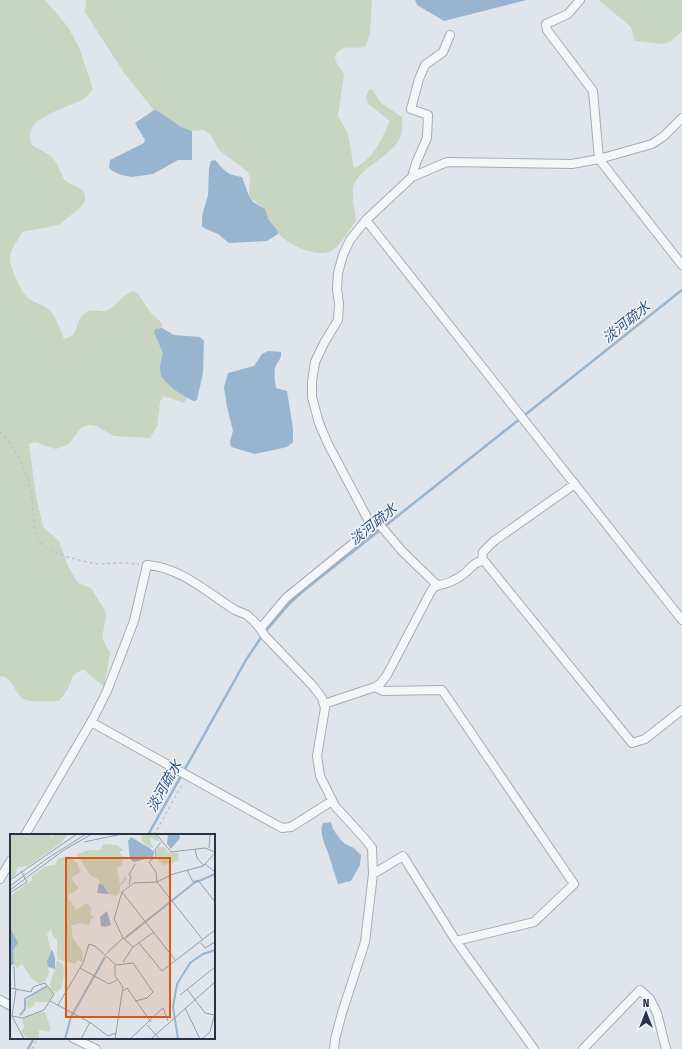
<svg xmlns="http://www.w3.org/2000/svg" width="682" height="1049" font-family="'Fira Sans Condensed','Noto Sans JP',sans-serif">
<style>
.green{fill:#c7d5c1}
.water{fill:#98b4ce}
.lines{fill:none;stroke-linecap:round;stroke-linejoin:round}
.stream{stroke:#98b4ce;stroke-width:2.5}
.street-casing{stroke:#a5acb6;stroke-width:10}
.path{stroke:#bfc3c9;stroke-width:1.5;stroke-dasharray:3 3;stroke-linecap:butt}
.street{stroke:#f4f6f8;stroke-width:8}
.labels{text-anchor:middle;stroke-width:3;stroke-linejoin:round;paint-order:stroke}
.water-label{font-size:14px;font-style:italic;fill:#2d537c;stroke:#f0f4f8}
.inset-river{fill:none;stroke:#98b4ce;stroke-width:2}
.inset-road{fill:none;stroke:#969ea8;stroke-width:1}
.view{fill:#de570f;fill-opacity:0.15;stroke:#de570f;stroke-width:2}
.inset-edge{fill:none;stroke:#273344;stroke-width:2}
</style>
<rect width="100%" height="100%" fill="#e0e5eb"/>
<path class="green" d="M 0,0 L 45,0 L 68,27 L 80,50 L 93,89 C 90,93 86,98 82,100 C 69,106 36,116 31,130 C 29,135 30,140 32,145 L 51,156 L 55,161 L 64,179 L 69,183 L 81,189 L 85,194 L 85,201 L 81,207 L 59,225 L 22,232 C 18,240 11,249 10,257 C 9,267 22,293 29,299 C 35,303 43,304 48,309 C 56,315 60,330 64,339 C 81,336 73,323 84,314 C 90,308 98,312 105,311 C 116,308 121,295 133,291 L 139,295 L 150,312 L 162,323 L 162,328 L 155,329 L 154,332 L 164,353 L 160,366 L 178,392 L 187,398 L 184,403 L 163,396 L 160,402 L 157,426 L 150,438 L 114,436 L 96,426 L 88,425 L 81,428 L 69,444 L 56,449 L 35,442 L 29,444 L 36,496 L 43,527 L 59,541 L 68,566 L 78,583 L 91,588 L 105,611 L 106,617 L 102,638 L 110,653 L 104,687 L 84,670 C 70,673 73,680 67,690 C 65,693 62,697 59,701 C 50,701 31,703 24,699 C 15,695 15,681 3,676 L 0,677 Z
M 86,0 L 372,0 L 370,33 L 366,46 C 353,51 344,42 335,56 L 336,62 L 344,74 L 338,116 L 348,134 L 354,168 C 374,159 381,140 390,121 L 367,103 L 366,97 L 369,90 L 372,89 L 381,103 L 402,117 C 402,123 403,130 401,135 C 394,158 355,167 353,190 C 352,199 355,211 356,221 C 350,229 341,244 333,250 C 319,259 288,245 279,234 C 277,232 270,222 268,219 C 266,215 266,211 263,208 C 259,203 253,201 249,196 L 250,179 L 248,172 L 219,150 L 210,134 L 203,130 L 192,131 L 181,127 L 158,111 L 154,110 L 124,73 L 85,12 Z
M 600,0 L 682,0 L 682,31 L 670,42 L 663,44 L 635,41 L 631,27 L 601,2 Z"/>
<path class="water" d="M 415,0 L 527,0 L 444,21 L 417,5 Z
M 154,110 L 158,111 L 181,127 L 192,131 L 192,160 L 178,160 L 153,174 L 132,177 L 121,175 L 111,170 L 109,167 L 110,160 L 144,143 L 145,140 L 135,123 Z
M 215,160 C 224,170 227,175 242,177 L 249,196 L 253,202 L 265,209 L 268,219 L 277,230 L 278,234 L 267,241 L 229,243 L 218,234 L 204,228 L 202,226 L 202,216 L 208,195 L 209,168 L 211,161 Z
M 162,328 L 174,335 L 200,337 L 204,341 L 203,373 L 197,400 L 194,401 C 182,396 169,387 161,376 L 160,366 L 163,353 L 154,332 L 155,329 Z
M 268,351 L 281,352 C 282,359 277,362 275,368 C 274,373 275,383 276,388 L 287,391 L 293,429 L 293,442 L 287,447 L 255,454 L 231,447 L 230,441 L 233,431 L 227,407 L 224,387 L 228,373 L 254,366 L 262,354 Z
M 331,822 L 333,829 L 340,839 L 345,844 L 354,848 L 361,855 L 360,865 L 351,881 L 338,884 C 334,873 331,861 327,850 C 324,842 319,832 323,823 Z"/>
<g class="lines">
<path class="stream" d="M 265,632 L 289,604 L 302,592 L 682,290
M 148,835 L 246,660 L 262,636
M 28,1049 L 34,1038"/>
<defs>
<path id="street" d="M 580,0 L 568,14 L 546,24 L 547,30 L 593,91 L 599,159 L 682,265
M 412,177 L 416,163 L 427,138 L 428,115 L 411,109 L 419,79 L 425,65 L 443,52 L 450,35
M 366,220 L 682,620
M 372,527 L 328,444 L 319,423 L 312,397 L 312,382 L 315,362 L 324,343 L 338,320 L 339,304 L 337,289 L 338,273 L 343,255 L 350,240 L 366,220 L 412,177 L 447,162 L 572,164 L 599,159 L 652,144 L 664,136 L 682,118
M 482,561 L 483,552 L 494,541 L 575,484
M 260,629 L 286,598 L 377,524 L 380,525 L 402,551 L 437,585 C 446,585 457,579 464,574 C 470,569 474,562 482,561 L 485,562 L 632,743 L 645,739 L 682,710
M 375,687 L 380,684 L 387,675 L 430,593 L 434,587 L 439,585
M 324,704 L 375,687 L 383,691 L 442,690 L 574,884 L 534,922 L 456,941
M 91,722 L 282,828 L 291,827 L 332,801
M 25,835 L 94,717 L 107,691 L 134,621 L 147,565 C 180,567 208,593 235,610 C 239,612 243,613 247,615 C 253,620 261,629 265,636 L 313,686 L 322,698 L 325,708 L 317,756 L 320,776 L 335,806 L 365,839 L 372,848 L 373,874 L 365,942 L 342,1013 L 335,1039 L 334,1049
M 373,874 L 403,856 L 456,941 L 534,1049
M 0,879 L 11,860
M 0,1000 L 11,1006
M 73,1038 L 96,1049
M 583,1049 L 640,990 L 650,999 L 657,1013 L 666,1049"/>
</defs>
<use href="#street" class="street-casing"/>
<path class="path" d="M 0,432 C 18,450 29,475 32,500 C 34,510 33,535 40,542 C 49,553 79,561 93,563 C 101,565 107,563 115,563 C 123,562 131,564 139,564
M 154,835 L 183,783
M 32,1049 L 38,1038"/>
<use href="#street" class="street"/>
</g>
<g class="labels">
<g class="water-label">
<text transform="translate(626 322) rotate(-39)" y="5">淡河疏水</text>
<text transform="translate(373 524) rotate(-39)" y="5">淡河疏水</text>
<text transform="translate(164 786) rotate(-61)" y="5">淡河疏水</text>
</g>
</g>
<g transform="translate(10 834)">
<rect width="205" height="205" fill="#e0e5eb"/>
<path d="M 0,0 L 40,0 L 42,4 L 45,0 L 63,0 L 57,1 L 51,9 L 18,32 L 7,33 L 6,40 L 0,45 ZM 131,0 L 146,0 L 150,8 L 141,4 L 140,8 L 144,14 L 138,13 L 132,7 ZM 94,10 L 107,11 L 114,17 L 109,17 L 113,24 L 112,31 L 107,33 L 108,42 L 110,50 L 115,43 L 112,38 L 117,45 L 110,52 L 110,58 L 106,62 L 99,60 L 88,45 L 80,41 L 67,20 L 79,16 L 90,16 ZM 149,13 L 154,13 L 158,18 L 168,19 L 169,27 L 153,31 L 147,25 L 146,18 ZM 58,22 L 67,29 L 71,38 L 61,44 L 69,55 L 60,60 L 58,64 L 66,76 L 77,69 L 81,73 L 81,81 L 85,85 L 81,84 L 79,91 L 70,89 L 61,92 L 63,104 L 73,118 L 72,128 L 68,126 L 65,130 L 47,125 L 47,106 L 42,101 L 41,94 L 37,100 L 41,117 L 37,128 L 39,139 L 35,147 L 30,150 L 22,145 L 12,130 L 7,134 L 4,130 L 3,117 L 7,111 L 0,93 L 0,62 L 22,46 L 22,42 L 36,32 L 45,31 L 48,25 ZM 47,127 L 53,130 L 54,137 L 52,153 L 47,158 L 42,156 L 40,151 ZM 37,152 L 44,159 L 38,168 L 25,168 L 24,172 L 17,175 L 16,167 ZM 26,179 L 35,178 L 41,195 L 39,198 L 29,196 L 29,205 L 17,205 L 11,198 L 14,193 L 12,185 Z" fill="#c7d5c1"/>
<path d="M 158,0 L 169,0 L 170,4 L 161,15 L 157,10 ZM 121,3 L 141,15 L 144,18 L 143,23 L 124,28 L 120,25 L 118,7 ZM 89,49 L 93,51 L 99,60 L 87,59 ZM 97,77 L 101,91 L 95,93 L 91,92 L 90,83 ZM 0,93 L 8,109 L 3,117 L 4,130 L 0,132 ZM 42,115 L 45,124 L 45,135 L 38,133 L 37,128 Z" fill="#98b4ce"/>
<path class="inset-river" d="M 115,104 L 184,49 L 205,40M 10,181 L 15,175 L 15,165 L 37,152M 55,205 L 61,183 L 95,123M 168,205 L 163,173 L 167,150 L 180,129 L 193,120 L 205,116"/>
<path class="inset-road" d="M 146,0 L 161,18 L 195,14 L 205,18M 74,8 L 112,0M 151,8 L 145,16 L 146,22 L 139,28 L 146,38 L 147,48 L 193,106M 199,14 L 200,0M 185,15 L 187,24 L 194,32M 195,30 L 205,38M 177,36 L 183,48 L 188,46 L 205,68M 0,46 L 67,0M 119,51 L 121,42 L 119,41 L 125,30M 0,52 L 38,24 L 76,0M 0,56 L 54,16 L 82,0M 112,58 L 166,127M 0,59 L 17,48 L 11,37M 113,104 L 104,85 L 112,58 L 124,49 L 147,48 L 163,40 L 193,32 L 205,19M 129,109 L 152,137 L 205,96M 191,109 L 195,114 L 205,108M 96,120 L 113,104 L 123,113 L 144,98M 113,128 L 123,113M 106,131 L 123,129 L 143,158 L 137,164 L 125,167M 4,132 L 5,155M 70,134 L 99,150 L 107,146M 0,154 L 21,158 L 23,153 L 35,149 L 44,160 L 34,176 L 13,184 L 2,182M 6,155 L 2,182 L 14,205M 177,155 L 195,179 L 204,181M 113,157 L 117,154 L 141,188M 170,161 L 205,133M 40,167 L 81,189 L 98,202 L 106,199M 48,171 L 73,129 L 79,110 L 85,112 L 105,130 L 105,142 L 113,153 L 105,205M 175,174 L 190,205M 137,191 L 150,205M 71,205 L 80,188M 120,205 L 153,174 L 158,187M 141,205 L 205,148M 192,205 L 200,198 L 205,179"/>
<path class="view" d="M 56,24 L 160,24 L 160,183 L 56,183 Z"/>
<rect width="205" height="205" class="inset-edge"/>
</g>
<g transform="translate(646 1013)" stroke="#f0f4f8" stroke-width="3" paint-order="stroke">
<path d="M0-3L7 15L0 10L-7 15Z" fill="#273344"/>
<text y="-6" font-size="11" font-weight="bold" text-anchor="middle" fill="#273344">N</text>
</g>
</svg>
